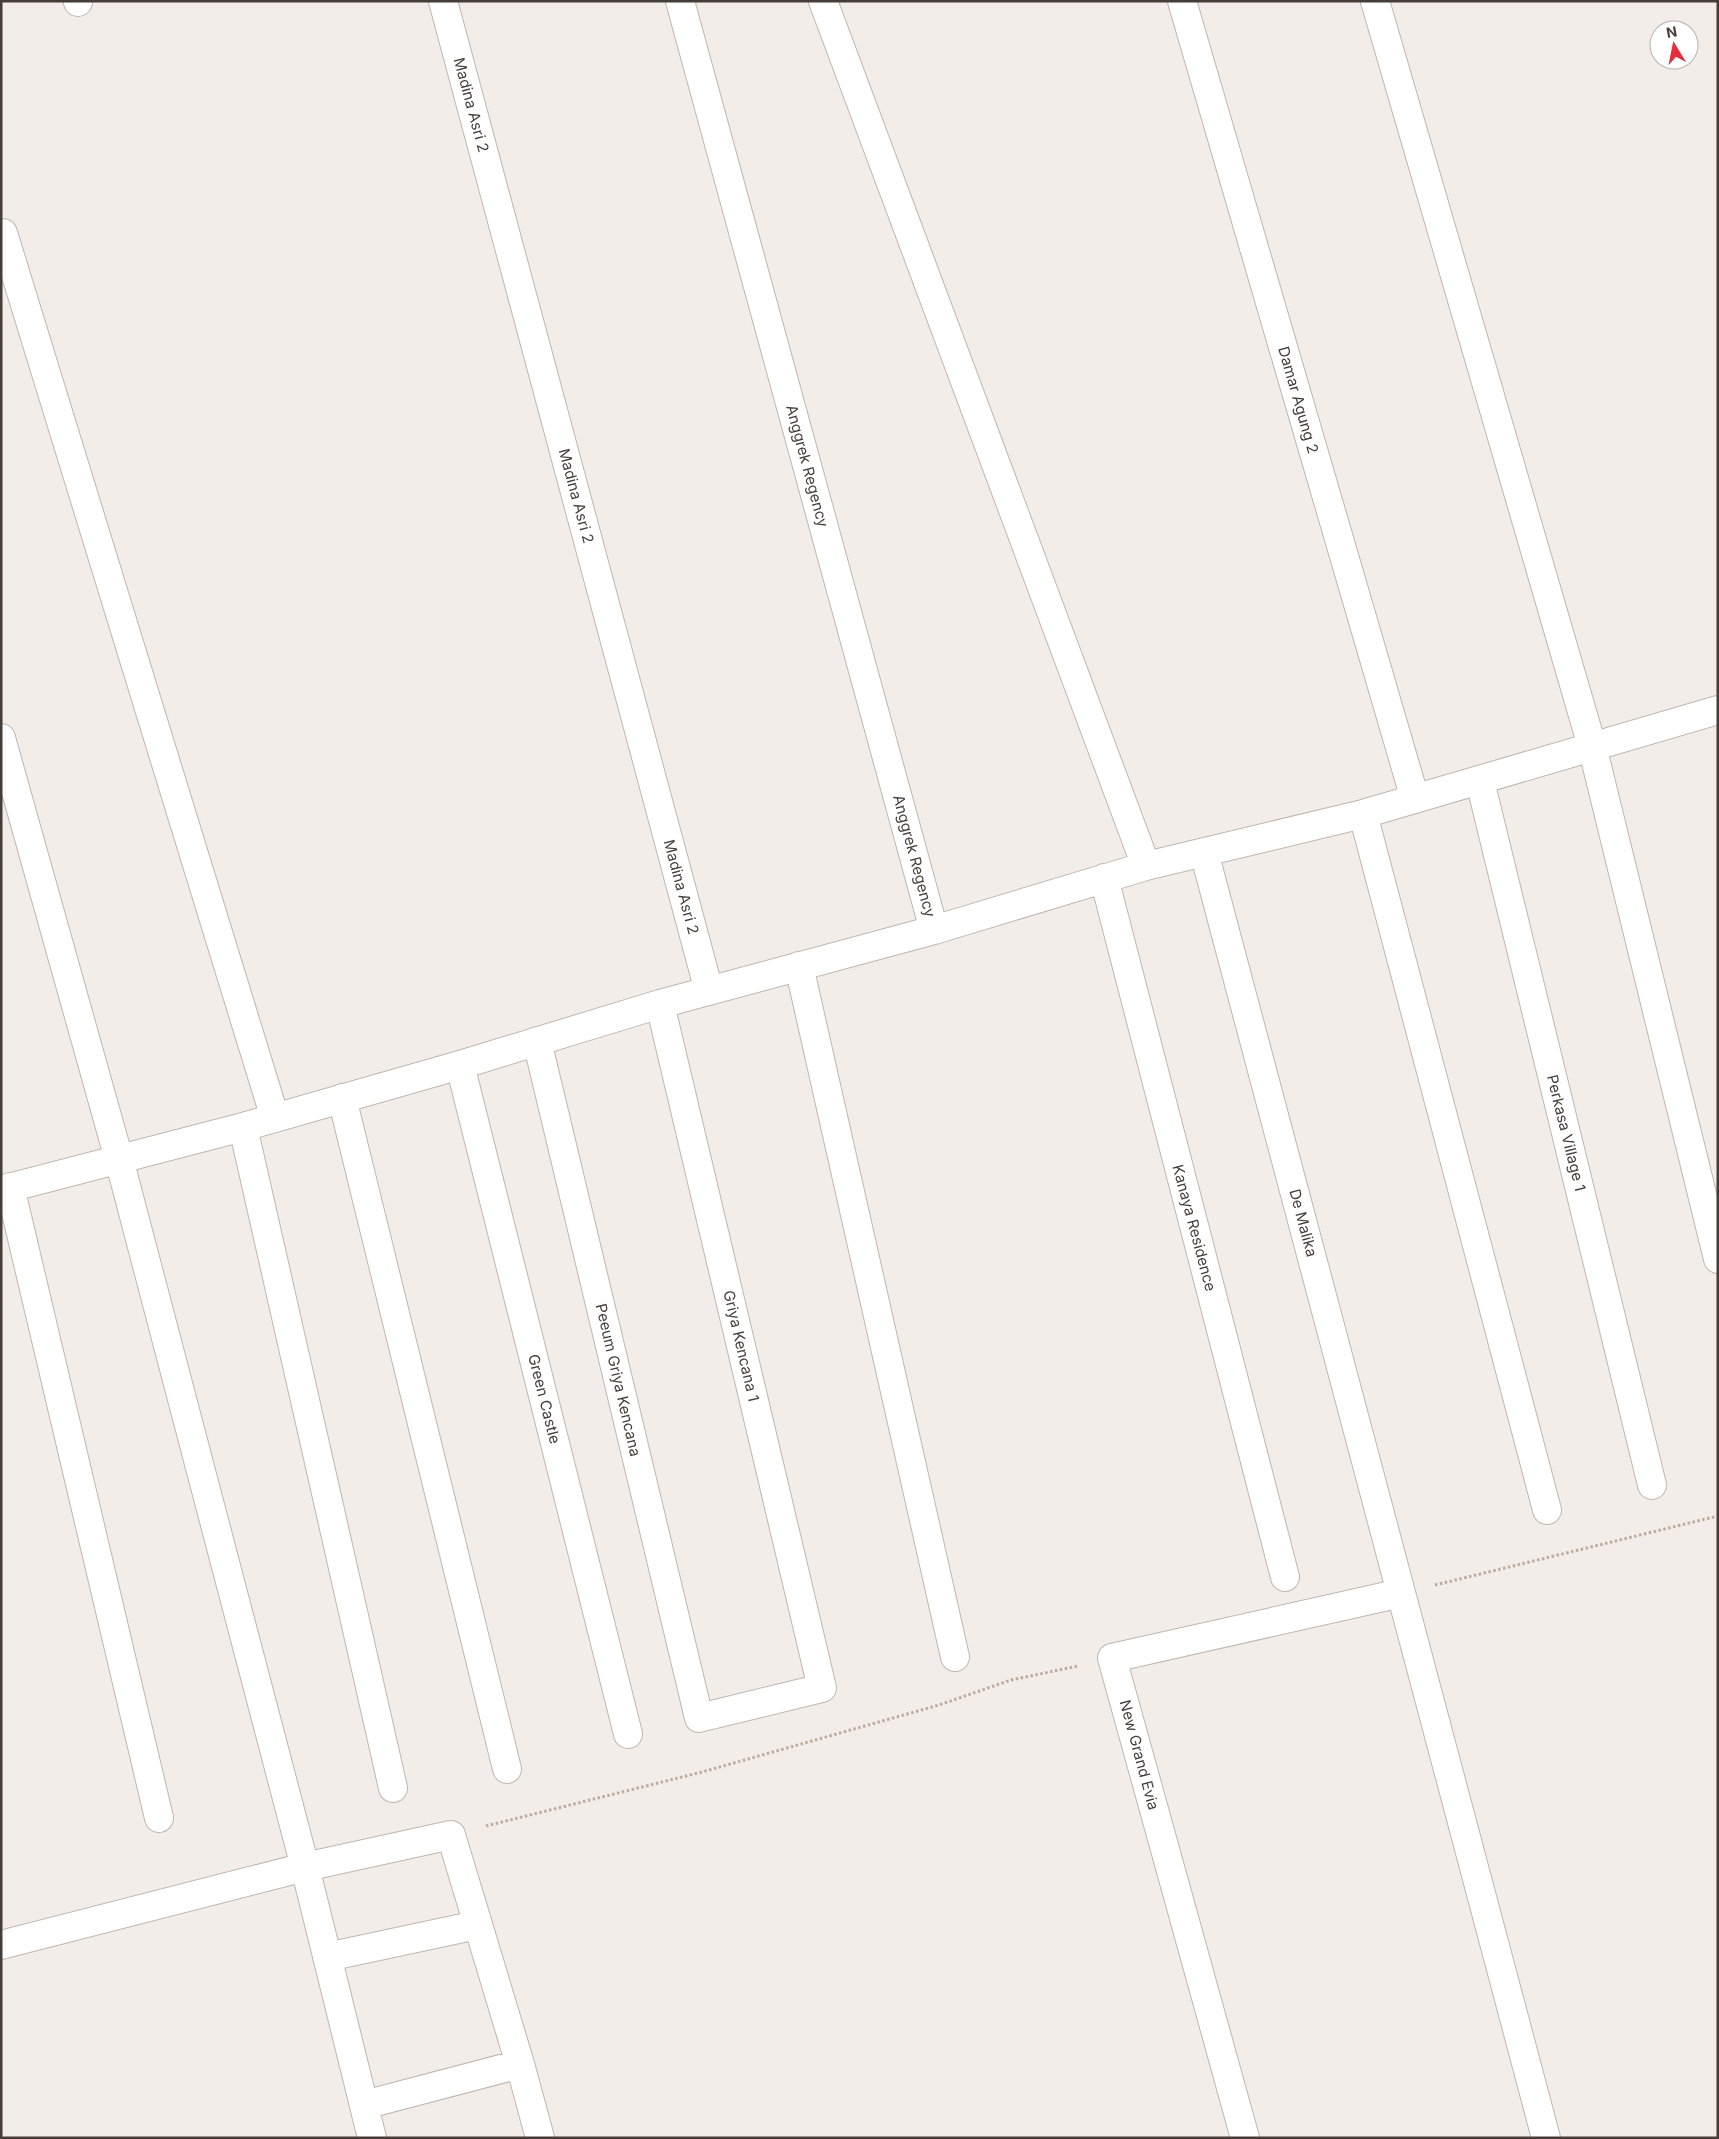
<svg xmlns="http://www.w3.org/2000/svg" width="1719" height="2139" font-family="Inter,sans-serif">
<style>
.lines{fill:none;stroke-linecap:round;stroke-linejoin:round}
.street-casing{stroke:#c0b6af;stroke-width:30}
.path{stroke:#beab9f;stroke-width:3;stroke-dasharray:2.5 2.5;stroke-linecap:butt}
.street{stroke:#fff;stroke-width:28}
.labels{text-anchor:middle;stroke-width:4.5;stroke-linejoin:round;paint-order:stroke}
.street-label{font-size:15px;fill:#463d38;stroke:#fff}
</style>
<rect width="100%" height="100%" fill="#f3ede9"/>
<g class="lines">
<defs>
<path id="street" d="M 78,1 L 78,2
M 443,1 L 709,991
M 680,1 L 934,930
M 823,1 L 1146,866 L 1363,814 L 1718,710
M 1182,1 L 1415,799
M 1375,1 L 1592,746 L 1718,1259
M 3,233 L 275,1118
M 1,738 L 119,1159 L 305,1867 L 372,2138
M 1480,781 L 1652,1485
M 1363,814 L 1547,1510
M 1204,852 L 1546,2138
M 1104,878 L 1285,1577
M 799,966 L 955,1657
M 537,1041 L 699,1718 L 822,1688 L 660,1004
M 460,1065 L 628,1734
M 342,1098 L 507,1769
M 243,1127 L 393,1788
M 10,1187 L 159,1818
M 1,1190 L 243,1127 L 460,1065 L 660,1004 L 934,930 L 1146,866
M 1,1945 L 305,1867 L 451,1835 L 520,2064 L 540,2138
M 327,1957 L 477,1925
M 364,2105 L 520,2064
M 1245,2138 L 1112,1658 L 1401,1593"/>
</defs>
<use href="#street" class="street-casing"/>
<path class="path" d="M 1435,1585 L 1718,1516
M 486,1826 L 702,1772 L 939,1705 L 1011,1680 L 1078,1666"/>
<use href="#street" class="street"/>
</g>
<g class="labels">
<g class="street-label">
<text transform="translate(471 105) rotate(75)" y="5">Madina Asri 2</text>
<text transform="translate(1298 400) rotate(74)" y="5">Damar Agung 2</text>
<text transform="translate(807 466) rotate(75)" y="5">Anggrek Regency</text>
<text transform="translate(576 496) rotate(75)" y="5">Madina Asri 2</text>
<text transform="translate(914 856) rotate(75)" y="5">Anggrek Regency</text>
<text transform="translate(681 887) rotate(75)" y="5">Madina Asri 2</text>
<text transform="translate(1566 1133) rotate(76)" y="5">Perkasa Village 1</text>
<text transform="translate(1303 1223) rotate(75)" y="5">De Malika</text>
<text transform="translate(1194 1228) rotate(75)" y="5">Kanaya Residence</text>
<text transform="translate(741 1346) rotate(77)" y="5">Griya Kencana 1</text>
<text transform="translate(618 1380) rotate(77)" y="5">Peeum Griya Kencana</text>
<text transform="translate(544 1399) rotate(76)" y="5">Green Castle</text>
<text transform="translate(1139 1755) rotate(75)" y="5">New Grand Evia</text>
</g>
</g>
<rect width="1719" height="2139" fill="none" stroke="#463d38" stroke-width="5"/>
<g transform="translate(1674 45) rotate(350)"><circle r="24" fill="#ffffff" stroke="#b5b1af"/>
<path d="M0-4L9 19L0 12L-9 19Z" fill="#e52d3e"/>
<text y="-8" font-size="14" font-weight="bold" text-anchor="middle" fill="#463d38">N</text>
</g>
</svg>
